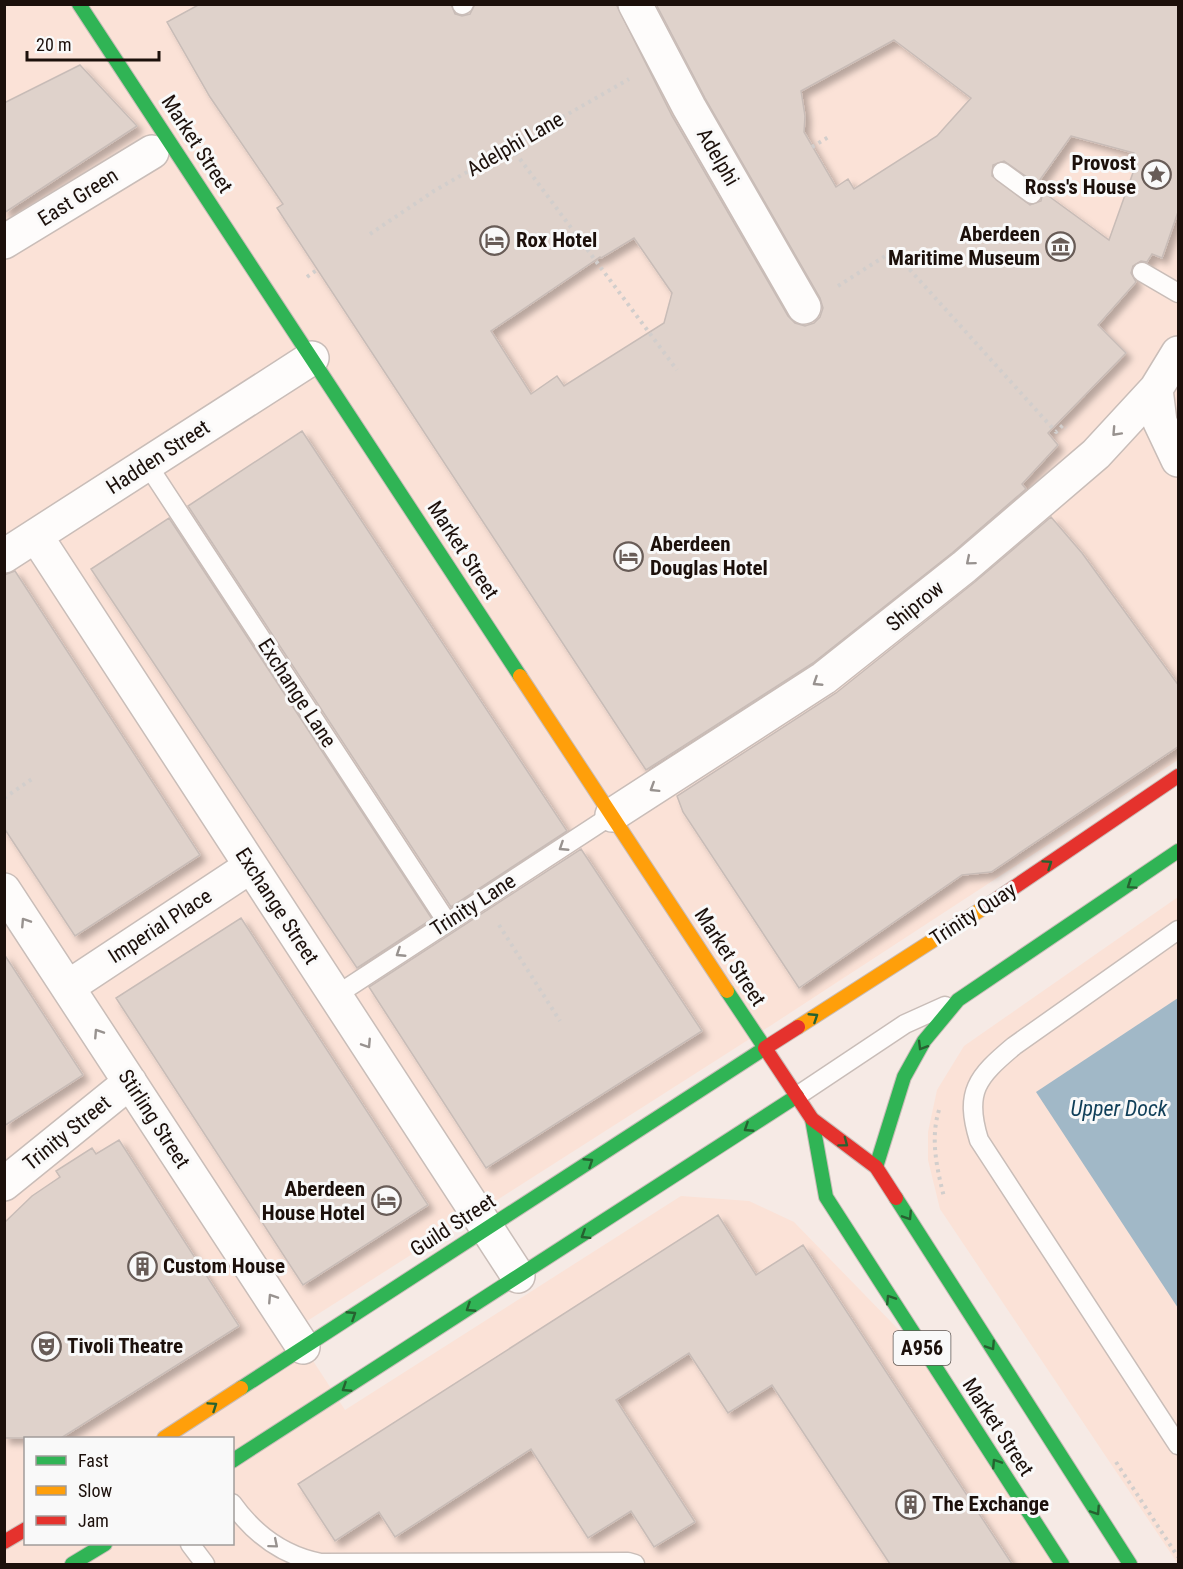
<svg xmlns="http://www.w3.org/2000/svg" width="1183" height="1569" font-family="'Roboto Condensed',sans-serif">
<style>
.built{fill:#fbe2d7;fill-rule:evenodd}
.water{fill:#a1b8c7}
.building{fill:#dfd2cb;stroke:#c8bcb7;stroke-width:1.5;fill-rule:evenodd;filter:url(#shadow)}
.lines{fill:none;stroke-linecap:round;stroke-linejoin:round}
.lane-casing{stroke:#c9bdb8;stroke-width:21}
.street-casing{stroke:#c9bdb8;stroke-width:36}
.fast-casing{stroke:#c9bdb8;stroke-width:16}
.slow-casing{stroke:#c9bdb8;stroke-width:16}
.jam-casing{stroke:#c9bdb8;stroke-width:16}
.path{stroke:#d2cecc;stroke-width:4;stroke-dasharray:3 4.5;stroke-linecap:butt}
.lane{stroke:#fefcfb;stroke-width:18}
.street{stroke:#fefcfb;stroke-width:33}
.fast{stroke:#30b455;stroke-width:14}
.slow{stroke:#ff9f0a;stroke-width:14}
.jam{stroke:#e5322d;stroke-width:14}
.oneway{stroke:#98928f}
.oneway2{stroke:#266230}
.labels{text-anchor:middle;stroke-width:6;stroke-linejoin:round;paint-order:stroke}
.shield{fill:#f9f9f9;stroke:#5e5652;stroke-width:1.5}
.shield-label{font-size:20px;font-weight:bold;fill:#1c100b}
.street-label{font-size:21px;fill:#1c100b;stroke:#f9f9f9}
.poi-label{font-size:21px;font-weight:bold;fill:#1c100b;stroke:#f9f9f9;text-anchor:start}
.water-label{font-size:22px;font-style:italic;fill:#103f59;stroke:#f9f9f9}
</style>
<defs>
<filter id="shadow"><feDropShadow dx="5.5" dy="5.5" stdDeviation="3" flood-color="#0004"/></filter>
</defs>
<rect width="100%" height="100%" fill="#f6eae5"/>
<path class="built" d="M 4,5 L 1178,5 L 1178,760 L 770,1026 L 293,1330 L 345,1410 L 681,1196 L 749,1201 L 794,1222 L 932,1364 L 1062,1564 L 5,1564 ZM 26,1438 L 232,1438 L 232,1544 L 26,1544 Z
M 1178,897 L 1178,1564 L 940,1209 L 928,1160 L 928,1132 L 937,1090 L 964,1046 Z"/>
<path class="water" d="M 1178,998 L 1178,1308 L 1036,1092 Z"/>
<path class="building" d="M 200,4 L 451,4 L 455,14 L 462,16 L 470,14 L 475,4 L 616,4 L 672,116 L 788,316 L 795,323 L 805,326 L 814,323 L 820,317 L 823,308 L 820,298 L 705,98 L 656,4 L 1179,4 L 1179,209 L 1162,258 L 1152,254 L 1147,262 L 1141,261 L 1133,266 L 1131,273 L 1136,282 L 1098,325 L 1126,353 L 1048,433 L 1058,445 L 1022,484 L 1026,489 L 952,553 L 813,663 L 646,770 L 277,208 L 283,204 L 210,97 L 167,22 ZM 894,40 L 971,98 L 937,136 L 854,189 L 848,179 L 836,187 L 804,132 L 805,116 L 801,91 ZM 1071,136 L 1134,153 L 1131,165 L 1135,167 L 1109,240 L 1043,192 L 1041,201 L 1030,205 L 992,176 L 993,165 L 1004,161 L 1037,184 ZM 634,238 L 672,293 L 664,323 L 564,386 L 557,376 L 531,394 L 491,331 L 600,257 L 601,258 Z
M 80,65 L 137,126 L 4,213 L 4,103 Z
M 302,431 L 567,831 L 451,907 L 188,506 Z
M 1051,517 L 1082,553 L 1179,686 L 1179,746 L 991,872 L 962,875 L 799,988 L 683,812 L 677,796 L 836,693 L 976,581 Z
M 169,518 L 432,919 L 357,968 L 91,569 Z
M 15,571 L 200,855 L 75,936 L 4,828 L 4,575 Z
M 581,849 L 702,1031 L 486,1168 L 369,987 Z
M 241,918 L 428,1205 L 303,1285 L 116,998 Z
M 4,954 L 83,1075 L 4,1126 Z
M 119,1140 L 239,1326 L 61,1438 L 4,1438 L 4,1223 L 32,1196 L 60,1177 L 56,1171 L 92,1148 L 96,1154 Z
M 718,1215 L 756,1275 L 803,1245 L 1012,1564 L 890,1564 L 772,1385 L 728,1413 L 689,1353 L 616,1400 L 695,1522 L 654,1547 L 631,1511 L 588,1538 L 531,1449 L 395,1537 L 379,1512 L 335,1541 L 298,1484 Z"/>
<g class="lines">
<defs>
<path id="lane" d="M 462,5 L 464,4
M 1002,172 L 1032,194
M 1142,272 L 1178,293
M 147,464 L 447,922
M 1178,930 L 1014,1046 C 977,1077 964,1092 979,1140 L 1178,1445
M 335,996 L 612,815
M 797,1096 L 905,1024 L 945,1006
M 232,1503 C 254,1534 284,1556 321,1563 L 628,1562 L 635,1564
M 190,1544 L 205,1564"/>
<path id="street" d="M 635,4 L 689,107 L 804,307
M 4,242 L 152,152
M 1156,389 L 1160,422 L 1178,460
M 36,536 L 518,1276
M 4,556 L 312,358
M 612,815 L 824,678 L 964,567 L 1096,454 L 1156,389 L 1178,353
M 4,890 L 303,1347
M 68,987 L 251,866
M 4,1184 L 130,1082"/>
<path id="fast" d="M 79,4 L 520,676
M 812,1119 L 826,1197 L 1062,1564
M 876,1167 L 904,1077 L 924,1041 L 958,1000 L 1178,851
M 896,1198 L 1130,1564
M 241,1388 L 765,1048 L 727,991
M 232,1461 L 797,1096
M 72,1564 L 105,1544"/>
<path id="slow" d="M 520,676 L 727,991
M 798,1027 L 988,905
M 164,1438 L 241,1388"/>
<path id="jam" d="M 988,905 L 1178,776
M 798,1027 L 765,1048 L 812,1119 L 876,1167 L 896,1198
M 4,1542 L 26,1529"/>
</defs>
<use href="#lane" class="lane-casing"/>
<use href="#street" class="street-casing"/>
<use href="#fast" class="fast-casing"/>
<use href="#slow" class="slow-casing"/>
<use href="#jam" class="jam-casing"/>
<path class="path" d="M 511,147 L 677,370
M 812,147 L 830,136
M 370,234 L 434,191 L 629,79
M 307,277 L 318,269
M 838,286 L 893,251 L 1056,432 L 1063,425 L 1066,428
M 4,798 L 32,779
M 499,925 L 560,1021
M 939,1110 C 930,1139 937,1169 944,1197
M 1116,1462 L 1178,1557"/>
<use href="#lane" class="lane"/>
<use href="#street" class="street"/>
<use href="#fast" class="fast"/>
<use href="#slow" class="slow"/>
<use href="#jam" class="jam"/>
</g>
<defs><path id="oneway-chevron" d="M-2-3.5L2.5 0L-2 3.5" fill="none" stroke-width="1.6" stroke-linecap="round" stroke-linejoin="round" transform="scale(1.5)"/></defs>
<g class="oneway">
<use href="#oneway-chevron" transform="translate(1116 432) rotate(133)"/>
<use href="#oneway-chevron" transform="translate(970 561) rotate(140)"/>
<use href="#oneway-chevron" transform="translate(817 682) rotate(147)"/>
<use href="#oneway-chevron" transform="translate(654 788) rotate(148)"/>
<use href="#oneway-chevron" transform="translate(563 847) rotate(147)"/>
<use href="#oneway-chevron" transform="translate(25 922) rotate(-123)"/>
<use href="#oneway-chevron" transform="translate(400 953) rotate(147)"/>
<use href="#oneway-chevron" transform="translate(98 1033) rotate(-123)"/>
<use href="#oneway-chevron" transform="translate(367 1044) rotate(57)"/>
<use href="#oneway-chevron" transform="translate(272 1298) rotate(-123)"/>
<use href="#oneway-chevron" transform="translate(274 1544) rotate(40)"/>
</g>
<g class="oneway2">
<use href="#oneway-chevron" transform="translate(1048 864) rotate(-34)"/>
<use href="#oneway-chevron" transform="translate(1131 885) rotate(146)"/>
<use href="#oneway-chevron" transform="translate(814 1017) rotate(-33)"/>
<use href="#oneway-chevron" transform="translate(922 1046) rotate(121)"/>
<use href="#oneway-chevron" transform="translate(748 1128) rotate(147)"/>
<use href="#oneway-chevron" transform="translate(844 1143) rotate(37)"/>
<use href="#oneway-chevron" transform="translate(589 1162) rotate(-33)"/>
<use href="#oneway-chevron" transform="translate(908 1216) rotate(57)"/>
<use href="#oneway-chevron" transform="translate(585 1235) rotate(148)"/>
<use href="#oneway-chevron" transform="translate(890 1299) rotate(-123)"/>
<use href="#oneway-chevron" transform="translate(470 1308) rotate(147)"/>
<use href="#oneway-chevron" transform="translate(352 1315) rotate(-33)"/>
<use href="#oneway-chevron" transform="translate(991 1346) rotate(57)"/>
<use href="#oneway-chevron" transform="translate(346 1388) rotate(147)"/>
<use href="#oneway-chevron" transform="translate(213 1406) rotate(-34)"/>
<use href="#oneway-chevron" transform="translate(996 1463) rotate(-123)"/>
<use href="#oneway-chevron" transform="translate(1096 1511) rotate(57)"/>
</g>
<defs>
<symbol id="sight-ring" viewBox="-11 -11 22 22"><circle r="9.5" fill="#f9f9f9" stroke="#685c57" stroke-width="1.5"/><path d="M0-6L1.8-2.2L6-1.7L2.9 1.2L3.7 5.4L0 3.3L-3.7 5.4L-2.9 1.2L-6-1.7L-1.8-2.2Z" fill="#685c57"/></symbol>
<symbol id="hotel-ring" viewBox="-11 -11 22 22"><circle r="9.5" fill="#f9f9f9" stroke="#685c57" stroke-width="1.5"/><path d="M-6-4.5h1.5V1H6V5H4.5V3h-9V5H-6ZM-4 0a1.8 1.8 0 1 1 3.6 0ZM.5 0V-2.5h3Q6-2.5 6 0Z" fill="#685c57"/></symbol>
<symbol id="museum-ring" viewBox="-11 -11 22 22"><circle r="9.5" fill="#f9f9f9" stroke="#685c57" stroke-width="1.5"/><path d="M0-6L6-3V-2H-6V-3ZM-5-1h2V3h-2ZM-1-1h2V3h-2ZM3-1h2V3H3ZM-6 4H6V6H-6Z" fill="#685c57"/></symbol>
<symbol id="building-ring" viewBox="-11 -11 22 22"><circle r="9.5" fill="#f9f9f9" stroke="#685c57" stroke-width="1.5"/><path d="M-4-6H4V6H1V3H-1V6H-4ZM-2.5-4.3h1.7v1.8h-1.7ZM.8-4.3h1.7v1.8H.8ZM-2.5-1h1.7V.8h-1.7ZM.8-1h1.7V.8H.8Z" fill="#685c57"/></symbol>
<symbol id="theatre-ring" viewBox="-11 -11 22 22"><circle r="9.5" fill="#f9f9f9" stroke="#685c57" stroke-width="1.5"/><path d="M-5-5.5Q0-4 5-5.5V0Q5 5 0 6Q-5 5-5 0ZM-3.3-2.5H-1v1.5H-3.3ZM1-2.5H3.3v1.5H1ZM-2.8 1Q0 5.5 2.8 1Z" fill="#685c57"/></symbol>
</defs>
<g fill-rule="evenodd">
<use href="#sight-ring" x="1140" y="158" width="33" height="33"/>
<use href="#hotel-ring" x="478" y="224" width="33" height="33"/>
<use href="#museum-ring" x="1044" y="230" width="33" height="33"/>
<use href="#hotel-ring" x="612" y="540" width="33" height="33"/>
<use href="#hotel-ring" x="370" y="1184" width="33" height="33"/>
<use href="#building-ring" x="126" y="1250" width="33" height="33"/>
<use href="#theatre-ring" x="30" y="1330" width="33" height="33"/>
<use href="#building-ring" x="894" y="1488" width="33" height="33"/>
</g>
<g class="labels">
<rect class="shield" x="893.5" y="1331" width="57" height="34" rx="4.5"/>
<g class="shield-label">
<text x="922" y="1355">A956</text>
</g>
<g class="street-label">
<text transform="translate(197 144) rotate(57)" y="7">Market Street</text>
<text transform="translate(515 144) rotate(-30)" y="7">Adelphi Lane</text>
<text transform="translate(718 157) rotate(60)" y="7">Adelphi</text>
<text transform="translate(78 197) rotate(-32)" y="7">East Green</text>
<text transform="translate(158 457) rotate(-33)" y="7">Hadden Street</text>
<text transform="translate(463 550) rotate(57)" y="7">Market Street</text>
<text transform="translate(915 606) rotate(-39)" y="7">Shiprow</text>
<text transform="translate(297 693) rotate(57)" y="7">Exchange Lane</text>
<text transform="translate(473 905) rotate(-33)" y="7">Trinity Lane</text>
<text transform="translate(277 906) rotate(57)" y="7">Exchange Street</text>
<text transform="translate(973 914) rotate(-33)" y="7">Trinity Quay</text>
<text transform="translate(160 926) rotate(-33)" y="7">Imperial Place</text>
<text transform="translate(730 957) rotate(57)" y="7">Market Street</text>
<text transform="translate(154 1119) rotate(57)" y="7">Stirling Street</text>
<text transform="translate(67 1133) rotate(-39)" y="7">Trinity Street</text>
<text transform="translate(453 1225) rotate(-33)" y="7">Guild Street</text>
<text transform="translate(998 1427) rotate(57)" y="7">Market Street</text>
</g>
<g class="poi-label">
<text x="1136" y="170" text-anchor="end">Provost<tspan x="1136" dy="24">Ross's House</tspan></text>
<text x="1040" y="241" text-anchor="end">Aberdeen<tspan x="1040" dy="24">Maritime Museum</tspan></text>
<text x="516" y="247">Rox Hotel</text>
<text x="650" y="551">Aberdeen<tspan x="650" dy="24">Douglas Hotel</tspan></text>
<text x="365" y="1196" text-anchor="end">Aberdeen<tspan x="365" dy="24">House Hotel</tspan></text>
<text x="163" y="1273">Custom House</text>
<text x="67" y="1353">Tivoli Theatre</text>
<text x="932" y="1511">The Exchange</text>
</g>
<g class="water-label">
<text x="1119" y="1116">Upper Dock</text>
</g>
</g>
<rect width="1183" height="1569" fill="none" stroke="#1c100b" stroke-width="12"/>
<rect x="24" y="1437" width="210" height="108" fill="#f9f9f9" stroke="#a19c9a" stroke-width="1.5"/>
<rect x="36" y="1456" width="30" height="9" fill="#30b455" stroke="#a19c9a" stroke-width="1.5"/>
<text x="78" y="1467" font-size="18" fill="#1c100b">Fast</text>
<rect x="36" y="1486" width="30" height="9" fill="#ff9f0a" stroke="#a19c9a" stroke-width="1.5"/>
<text x="78" y="1497" font-size="18" fill="#1c100b">Slow</text>
<rect x="36" y="1516" width="30" height="9" fill="#e5322d" stroke="#a19c9a" stroke-width="1.5"/>
<text x="78" y="1527" font-size="18" fill="#1c100b">Jam</text>
<path d="M27 51v9h132v-9" fill="none" stroke="#1c100b" stroke-width="3"/>
<text x="36" y="51" font-size="18" fill="#1c100b" stroke="#f9f9f9" stroke-width="4.5" paint-order="stroke">20 m</text>
</svg>
